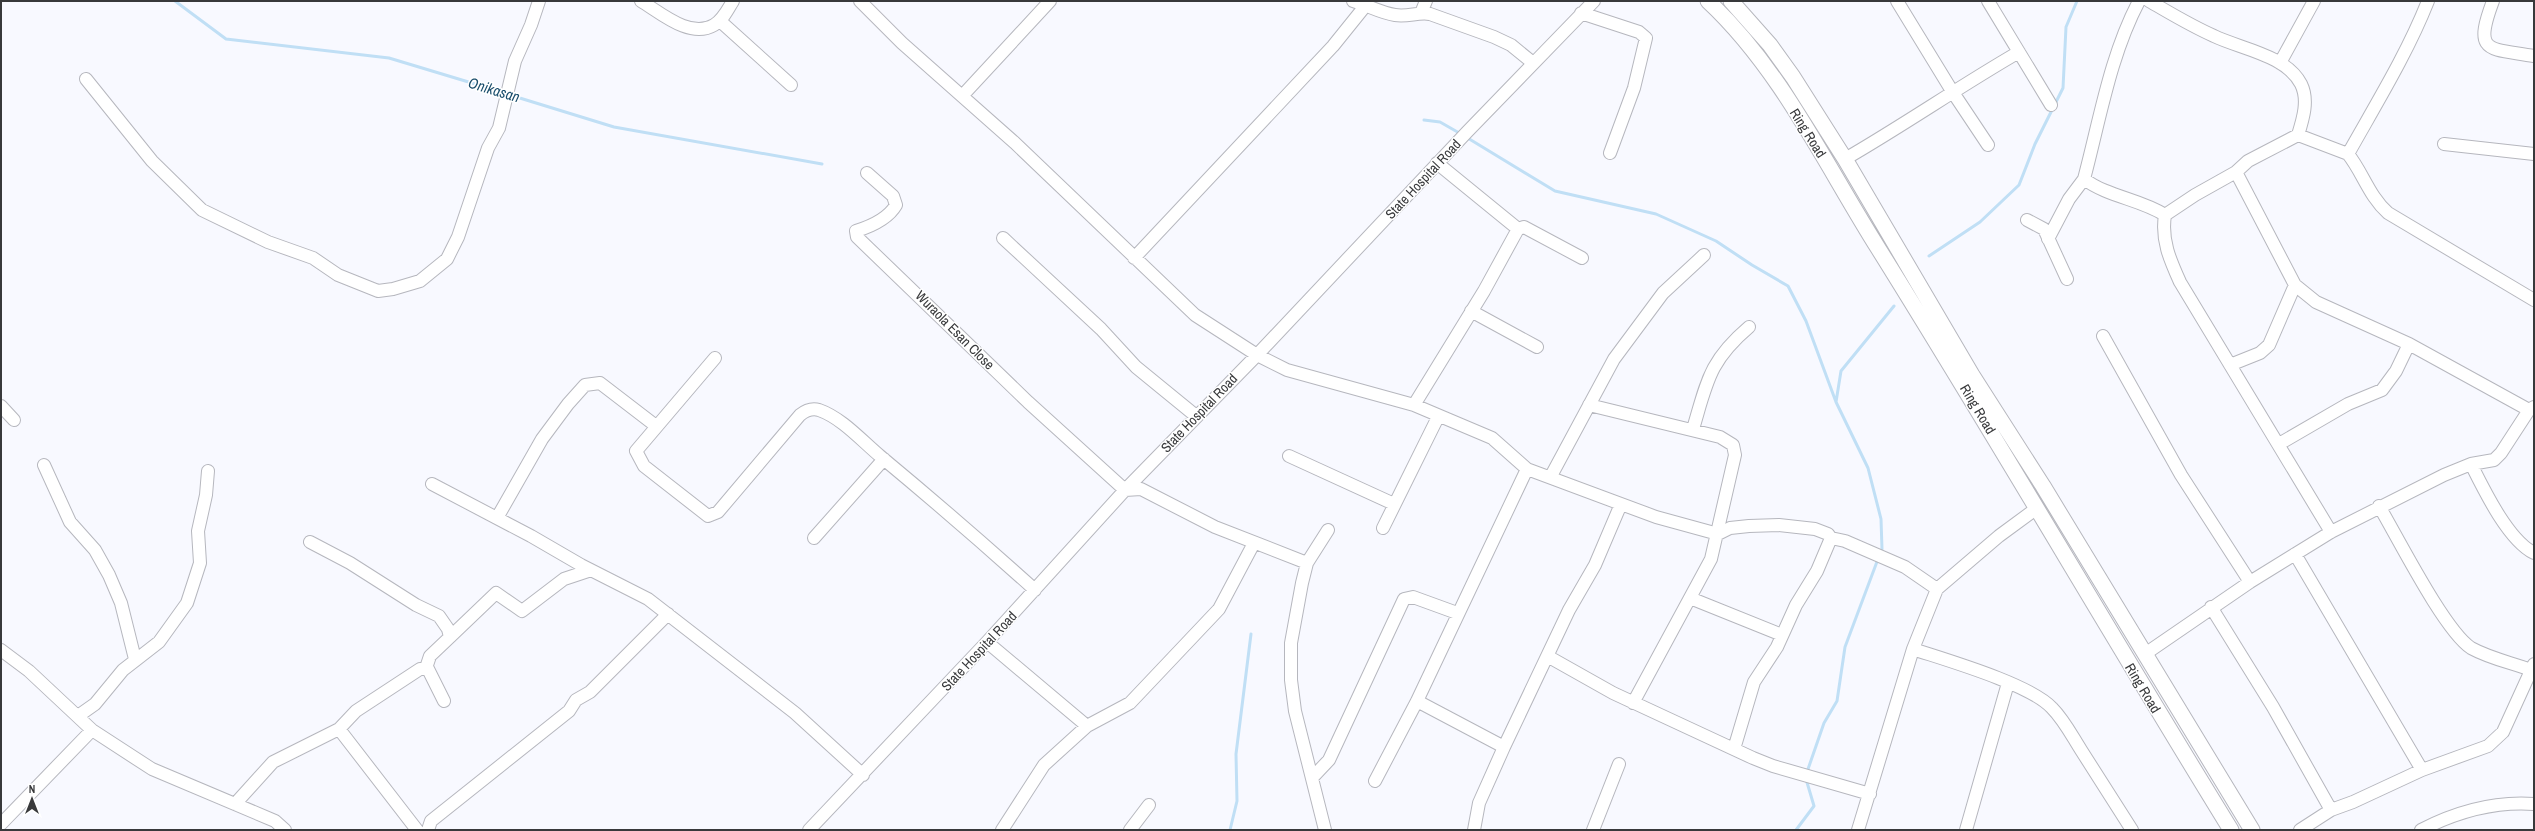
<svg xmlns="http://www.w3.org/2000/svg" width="2535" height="831" font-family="'Archivo Narrow',sans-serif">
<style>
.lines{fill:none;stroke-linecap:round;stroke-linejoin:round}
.stream{stroke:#c0dff5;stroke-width:3}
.minor-casing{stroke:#b6b7be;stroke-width:14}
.major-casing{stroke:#b6b7be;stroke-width:17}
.minor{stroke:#fff;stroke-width:12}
.major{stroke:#fff;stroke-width:15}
.labels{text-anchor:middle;stroke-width:3;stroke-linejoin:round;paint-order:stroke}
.street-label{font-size:14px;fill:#38393b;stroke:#fff}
.water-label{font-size:15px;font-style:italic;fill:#194d6c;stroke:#fff}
</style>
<rect width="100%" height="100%" fill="#f8f9ff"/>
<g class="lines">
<path class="stream" d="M 175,1 L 226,39 L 389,58 L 505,93
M 510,95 L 614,127 L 822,164
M 1424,120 L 1440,122 L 1461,134
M 1466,137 L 1555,191 L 1656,214 L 1716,241 L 1752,265 L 1788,286 L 1806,321 L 1836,402
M 1929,256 L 1980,222 L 2019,185 L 2035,144 L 2063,88 L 2066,27 L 2077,1
M 1880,554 L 1882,549 L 1881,519 L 1868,468 L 1836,402 L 1841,371 L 1894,306
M 1807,772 L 1824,723 L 1837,701 L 1845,647 L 1878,559
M 1230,830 L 1237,801 L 1236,754 L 1251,634
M 1796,830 L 1814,806 L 1806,779"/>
<defs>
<path id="minor" d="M 641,1 C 661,13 690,39 714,25 C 723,20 728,9 733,1
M 860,1 L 902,43 L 1015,143 L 1195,315 L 1257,355 L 1287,370 L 1414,405 L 1492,438 L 1527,469 L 1656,517 L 1718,534 L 1730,528 L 1749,526 L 1779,525 L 1815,529 L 1828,534 L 1831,538 L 1845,541 L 1905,567 L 1937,589
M 1353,1 C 1367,5 1381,13 1395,15 C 1408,17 1418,12 1430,14 L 1494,37 L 1511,45 L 1533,63
M 1897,1 L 1952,91 L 1988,145
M 1988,1 L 2051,105
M 2139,1 C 2110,56 2100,119 2084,179 C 2108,197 2140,199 2165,215
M 2149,1 C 2170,13 2191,26 2214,36 C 2241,49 2286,55 2301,84 C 2309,100 2303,119 2298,135 L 2248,161 L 2236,172 L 2195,195 L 2165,215 C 2161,240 2170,260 2180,282 L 2331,532
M 2493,1 C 2473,54 2488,48 2534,56
M 1421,13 L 1426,1
M 1581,13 L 1639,32 L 1646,38 L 1634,88 L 1610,153
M 720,21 L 791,85
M 2280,63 L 2314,1
M 86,79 L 152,161 L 202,210 L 268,242 L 313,258 L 338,275 L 378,291 L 393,289 L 420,281 L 447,259 L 458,237 L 488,148 L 499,128 L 515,61 L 531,25 L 539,1
M 963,95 L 1050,1
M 2298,135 L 2348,154 C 2363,173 2369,196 2388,213 L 2534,300
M 2444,144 L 2534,154
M 2348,154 C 2376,104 2407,54 2428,1
M 1845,159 C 1904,125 1960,86 2019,52
M 1437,163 L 1518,229 L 1524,227 L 1582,258
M 2236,172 L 2295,285 L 2316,302 L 2409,344 L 2529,410
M 867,173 L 893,196 L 896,205 C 888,219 872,226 856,231 L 857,237 L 1028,402 L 1125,490 L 1141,489 L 1215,527 L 1307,563
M 2027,220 L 2044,229 L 2067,279
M 1003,238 L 1101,329 L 1136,367 L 1196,416
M 2048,239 L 2069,199 L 2084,179
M 1134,258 L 1333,46 L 1366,5
M 1471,311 L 1537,347
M 2103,336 L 2181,475 L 2250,582
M 715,358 L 636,451 L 644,466 L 708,516 L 718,512 L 800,415 C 805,411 812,408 819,410 C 842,418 862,441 880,456 C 933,500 984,544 1035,590
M 2230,365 L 2260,353 L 2269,345 L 2295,285
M 1414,405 L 1484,291 L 1518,229
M 1589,405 L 1720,437 L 1733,445 L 1735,455 L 1711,559 L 1633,703
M 1,406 L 14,420
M 1693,429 C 1707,382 1709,361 1749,327
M 2279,444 L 2348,404 L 2382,390 L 2396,371 L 2409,344
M 1289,456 L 1394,504
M 2471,464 C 2484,490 2508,540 2534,553
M 44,465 L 70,522 L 95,550 L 109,575 L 121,603 L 135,659
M 1551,476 L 1614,359 L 1663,293 L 1704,255
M 432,484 L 531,536 L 581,565 L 648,599 L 795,713 L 863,775
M 2379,506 C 2398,538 2444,630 2471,648 C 2491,659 2513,663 2534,671
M 497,518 L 542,439 L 568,404 L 585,385 L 600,383 L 656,426
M 1383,528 L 1438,417
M 814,538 L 884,459
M 310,542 L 350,563 L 416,605 L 439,616 L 448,629 L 450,637 L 430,656 L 426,668
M 2295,554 L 2422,770
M 1690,598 L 1782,635
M 2211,607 L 2273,707 L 2331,810
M 450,637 L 496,593 L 522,611 L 564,579 L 591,570
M 987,642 L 1087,726
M 1913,649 C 1946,660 2030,684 2052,708 C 2064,720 2072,736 2081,750 C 2098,777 2115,803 2132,830
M 1,650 L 29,671 L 92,730 L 152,769 L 275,821 L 285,830
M 2145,654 L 2250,582 L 2331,532 L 2444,475 L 2471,464 L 2494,460 L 2501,453 L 2529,410 L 2534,407
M 1549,657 L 1613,693 L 1753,758 L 1773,766 L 1870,794
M 1417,701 L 1504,747
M 78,716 L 95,704 L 123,670 L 159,642 L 187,603 L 200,563 L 198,531 L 206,495 L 208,471
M 339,729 L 417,830
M 1734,749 L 1754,682 L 1777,647 L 1796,605 L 1817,571 L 1831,538
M 1312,778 L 1329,760 L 1404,599 L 1413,597 L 1457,613
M 1375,781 L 1417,701 L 1527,469
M 235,804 L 273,762 L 339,729 L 356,711 L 420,669 L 428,669 L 444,701
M 1,824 L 92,730
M 428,830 L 431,821 L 569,711 L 576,700 L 590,692 L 668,614
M 809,830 L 987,642 L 1125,490 L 1257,355 L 1467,132 L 1594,1
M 1002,830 L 1044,765 L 1087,726 L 1130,703 L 1219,609 L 1254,543
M 1130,830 L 1149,805
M 1325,830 L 1295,711 L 1291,680 L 1291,643 L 1302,583 L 1307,563 L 1328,530
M 1474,830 L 1479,803 L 1504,747 L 1569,610 L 1595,565 L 1621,504
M 1593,830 L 1619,764
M 1858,830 L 1913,649 L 1937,589 L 1999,536 L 2037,508
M 1966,830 L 2008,683
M 2300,830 L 2331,810 L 2353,802 L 2422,770 L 2488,746 L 2503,732 L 2534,664
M 2421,830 C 2456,812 2493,801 2534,804"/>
<path id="major" d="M 1708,1 C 1781,69 1825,164 1878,248 C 1998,440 2112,637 2231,830
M 1731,1 L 1770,45 L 1793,77 L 1845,159 L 1972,375 L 2043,486 L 2252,830"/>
</defs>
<use href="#minor" class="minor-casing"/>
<use href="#major" class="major-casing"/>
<use href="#minor" class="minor"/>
<use href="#major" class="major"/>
</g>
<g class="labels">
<g class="street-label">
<text transform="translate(1808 133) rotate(58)" y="5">Ring Road</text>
<text transform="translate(1423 179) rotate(-47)" y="5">State Hospital Road</text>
<text transform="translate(955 330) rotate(45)" y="5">Wuraola Esan Close</text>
<text transform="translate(1978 409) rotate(59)" y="5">Ring Road</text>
<text transform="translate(1199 413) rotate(-46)" y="5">State Hospital Road</text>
<text transform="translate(979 651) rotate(-47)" y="5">State Hospital Road</text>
<text transform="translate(2143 688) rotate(59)" y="5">Ring Road</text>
</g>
<g class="water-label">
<text transform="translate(494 90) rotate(17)" y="5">Onikasan</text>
</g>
</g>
<rect width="2535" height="831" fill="none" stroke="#38393b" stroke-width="4"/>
<g transform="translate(32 799)" stroke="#ffffff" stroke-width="3" paint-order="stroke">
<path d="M0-3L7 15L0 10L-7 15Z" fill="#38393b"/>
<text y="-6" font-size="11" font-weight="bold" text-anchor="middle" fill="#38393b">N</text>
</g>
</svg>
